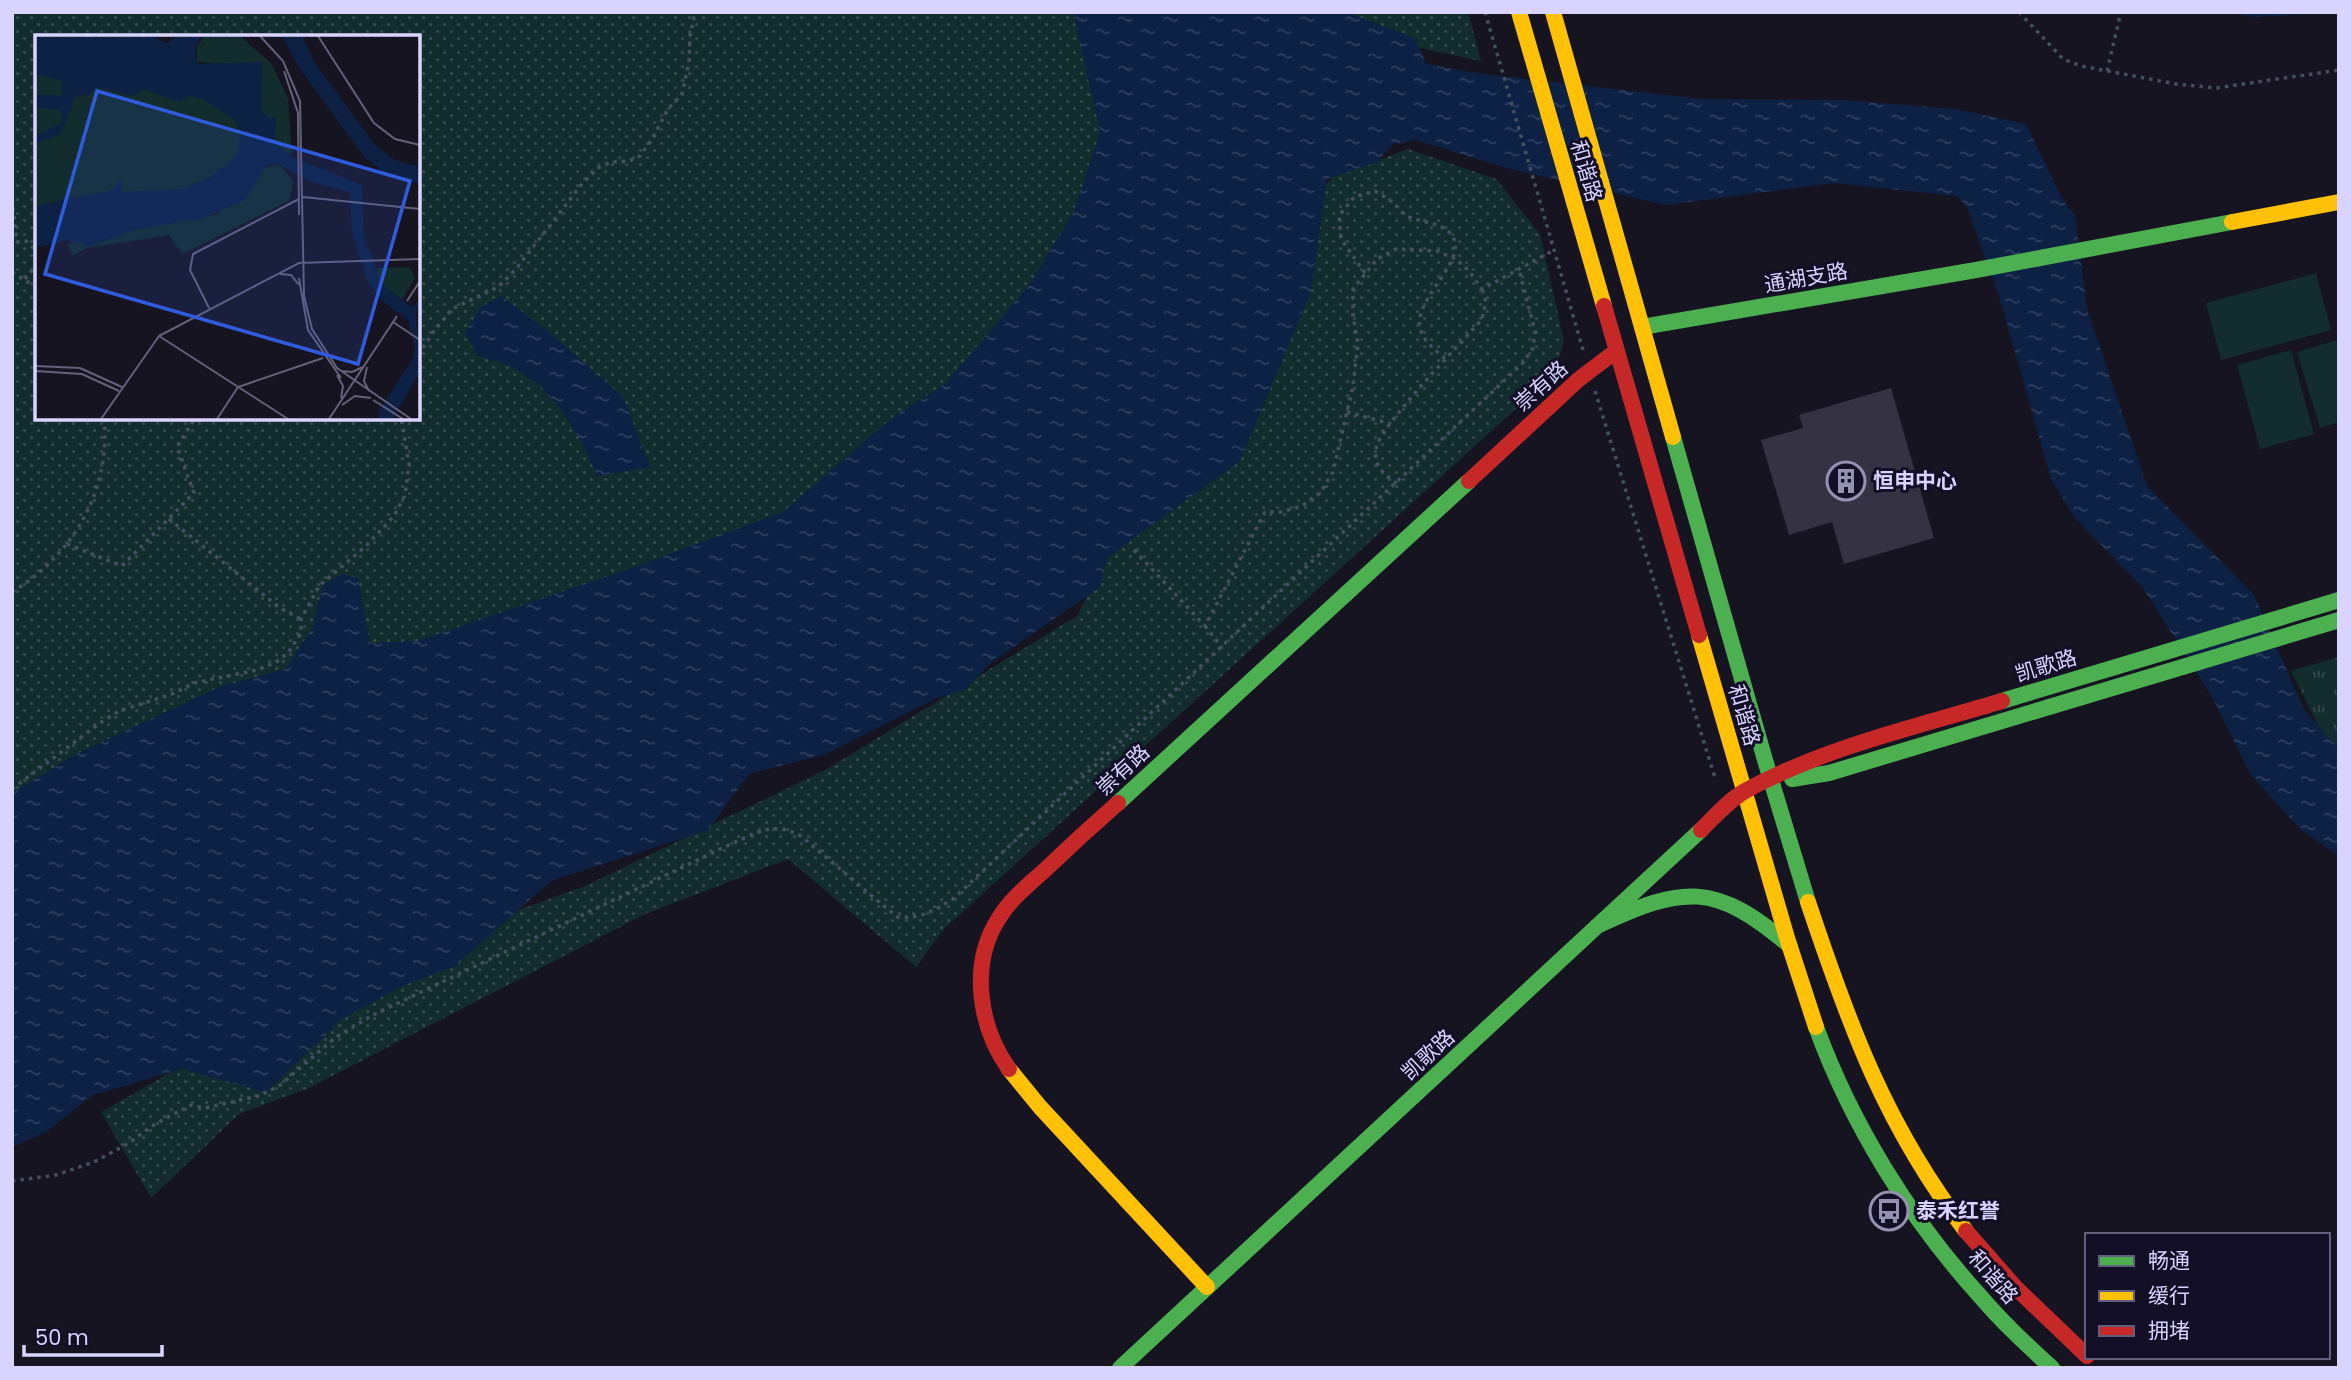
<svg xmlns="http://www.w3.org/2000/svg" width="2351" height="1380" font-family="Poppins,'Noto Sans SC',sans-serif">
<style>
.grass{fill:url(#grass-tufts)}
.park{fill:url(#park-dots);fill-rule:evenodd}
.pitch{fill:#132c2d}
.water{fill:url(#water-ripples)}
.building{fill:#343243}
.lines{fill:none;stroke-linecap:round;stroke-linejoin:round}
.path{stroke:#44505f;stroke-width:3.5;stroke-dasharray:3.5 5;stroke-linecap:butt}
.fast{stroke:#4caf50;stroke-width:16}
.slow{stroke:#ffc107;stroke-width:16}
.jam{stroke:#c62828;stroke-width:16}
.labels{text-anchor:middle;stroke-width:6;stroke-linejoin:round;paint-order:stroke}
.street-label{font-size:21px;fill:#d9d4ff;stroke:#130f26}
.poi-label{font-size:21px;font-weight:bold;fill:#d9d4ff;stroke:#130f26;text-anchor:start}
.inset-road{fill:none;stroke:#64617a;stroke-width:2}
.view{fill:#305bdc;fill-opacity:0.15;stroke:#305bdc;stroke-width:3.5}
.inset-edge{fill:none;stroke:#d9d4ff;stroke-width:3.5}
</style>
<defs>
<pattern id="grass-tufts" width="24" height="20" patternUnits="userSpaceOnUse" patternTransform="scale(1.75)"><rect width="24" height="20" fill="#132c2d"/><path d="M3 7l-1-3M5 7V3M7 7l1-3M15 17l-1-3M17 17v-4M19 17l1-3" fill="none" stroke="#354a4c"/></pattern>
<pattern id="park-dots" width="8" height="8" patternUnits="userSpaceOnUse" patternTransform="scale(1.75)"><rect width="8" height="8" fill="#132c2d"/><path d="M2 2h.1M6 6h.1" fill="none" stroke="#354a4c" stroke-width="1.8" stroke-linecap="round"/></pattern>
<pattern id="water-ripples" width="26" height="14" patternUnits="userSpaceOnUse" patternTransform="scale(1.75)"><rect width="26" height="14" fill="#0d2144"/><path d="M2 4q2-2 4 0t4 0M15 11q2-2 4 0t4 0" fill="none" stroke="#304060"/></pattern>
</defs>
<rect width="100%" height="100%" fill="#161421"/>
<path class="grass" d="M 2339,657 L 2339,761 L 2334,757 L 2291,671 Z"/>
<path class="park" d="M 12,12 L 1088,12 L 1135,102 L 995,405 L 657,616 L 12,846 ZM 37,37 L 418,37 L 418,418 L 37,418 Z
M 1336,12 L 1468,12 L 1481,61 L 1342,31 Z
M 1408,149 L 1496,179 L 1540,234 L 1564,341 L 1554,374 L 944,929 L 916,967 L 788,859 L 643,915 L 307,1089 L 239,1114 L 151,1198 L 101,1112 L 354,968 L 583,887 L 827,769 L 1077,616 L 1107,558 L 1310,201 L 1333,177 Z"/>
<path class="pitch" d="M 2316,273 L 2331,330 L 2221,360 L 2206,303 Z
M 2337,340 L 2339,346 L 2339,422 L 2320,428 L 2297,352 Z
M 2291,350 L 2314,434 L 2260,449 L 2237,365 Z"/>
<path class="water" d="M 1073,12 L 1347,12 L 1416,39 L 1426,64 L 1482,74 L 1702,99 L 1843,100 L 1955,109 L 2026,124 L 2059,193 L 2075,216 L 2087,309 L 2147,486 L 2254,595 L 2304,710 L 2339,749 L 2339,856 L 2300,829 L 2251,775 L 2211,695 L 2143,588 L 2074,517 L 2051,479 L 2000,299 L 1967,207 L 1957,196 L 1834,183 L 1666,205 L 1507,168 L 1416,140 L 1393,144 L 1377,162 L 1327,179 L 1311,292 L 1240,461 L 1107,558 L 1100,587 L 992,662 L 966,689 L 935,699 L 826,754 L 749,774 L 708,830 L 551,881 L 455,966 L 402,986 L 342,1019 L 266,1092 L 182,1069 L 93,1095 L 46,1132 L 12,1147 L 12,793 L 76,754 L 219,687 L 285,669 L 312,629 L 323,585 L 342,574 L 358,578 L 370,643 L 417,641 L 623,571 L 783,512 L 893,417 L 945,384 L 1029,285 L 1073,213 L 1100,132 Z
M 2221,12 L 2339,12 L 2256,17 Z
M 501,296 L 550,333 L 623,397 L 650,467 L 597,476 C 580,434 552,385 509,366 C 499,361 487,359 477,355 L 465,333 L 481,307 Z"/>
<path class="building" d="M 1891,388 L 1934,538 L 1844,564 L 1832,522 L 1789,535 L 1761,440 L 1803,428 L 1799,415 Z"/>
<g class="lines">
<path class="path" d="M 1485,12 L 1583,350
M 2019,12 L 2063,59 L 2081,66 L 2176,84 L 2216,88 L 2339,70
M 2107,71 L 2121,12
M 12,199 L 17,242 L 26,241 L 37,252
M 12,272 L 37,288
M 1365,273 L 1341,239 L 1339,216 L 1354,197 L 1375,191 C 1381,195 1388,198 1393,203 C 1399,207 1403,215 1409,217 C 1424,223 1443,222 1453,237 C 1467,263 1410,301 1421,331 C 1424,342 1438,352 1446,360
M 25,279 L 37,265
M 418,355 L 434,331 L 452,309 L 498,287 L 516,269 L 582,184 L 598,168 L 611,162 L 629,161 L 640,156 L 651,141 L 668,109 L 682,94 L 689,62 L 690,36 L 695,12
M 1595,391 L 1716,781
M 1347,412 L 1391,424
M 1397,483 C 1385,476 1373,465 1376,449 C 1379,426 1463,342 1482,319 L 1486,302 L 1482,289
M 169,519 L 280,608 L 301,619
M 67,544 L 122,566 L 194,493 L 177,447 L 195,418
M 1134,550 L 1205,626 L 1265,512 L 1281,512 L 1302,506 L 1320,493 L 1333,472 L 1353,386 L 1358,343 L 1353,315 L 1353,289 L 1377,259 L 1396,249 L 1437,251 L 1456,259 L 1469,271 L 1482,289 L 1554,250
M 12,592 C 73,555 111,491 104,418
M 1205,626 L 1222,647
M 12,789 L 100,723 L 119,711 L 172,694 L 194,683 L 257,670 L 276,662 L 288,653 L 301,633 L 301,619 L 319,586 L 366,546 L 394,516 L 405,495 L 409,463 L 401,418
M 12,1181 L 56,1175 L 94,1162 L 129,1143 L 155,1124 L 191,1105 L 205,1108 L 258,1096 L 279,1086 L 336,1037 L 373,1015 L 731,844 C 759,832 772,821 801,836 L 897,917 C 921,919 933,911 953,899 L 1523,363 L 1533,348 L 1535,331 L 1519,270"/>
<path class="fast" d="M 1642,327 L 1976,270 L 2232,222
M 1673,437 L 1765,760 L 1808,902
M 2002,701 L 2339,600
M 1792,779 L 1829,773 L 2339,620
M 1118,803 L 1469,481
M 1597,926 C 1684,885 1715,882 1790,946
M 1816,1027 C 1852,1125 1910,1219 1980,1296 C 2002,1322 2027,1345 2052,1368
M 1120,1368 L 1701,830"/>
<path class="slow" d="M 1519,12 L 1604,306
M 1553,12 L 1673,437
M 2232,222 L 2339,202
M 1699,635 L 1787,938 L 1816,1027
M 1808,902 C 1849,1025 1886,1127 1966,1231
M 1009,1069 L 1040,1107 L 1207,1287"/>
<path class="jam" d="M 1604,306 L 1699,635
M 1469,481 L 1578,380 L 1616,351
M 1701,830 C 1715,816 1728,801 1745,791 C 1825,747 1916,727 2002,701
M 1009,1069 C 979,1027 969,964 999,918 C 1011,898 1030,884 1047,868 C 1070,846 1094,824 1118,803
M 1966,1231 L 2015,1287 L 2087,1356"/>
</g>
<defs>
<symbol id="building-ring" viewBox="-11 -11 22 22"><circle r="9.5" fill="#130f26" stroke="#9591b1" stroke-width="1.5"/><path d="M-4-6H4V6H1V3H-1V6H-4ZM-2.5-4.3h1.7v1.8h-1.7ZM.8-4.3h1.7v1.8H.8ZM-2.5-1h1.7V.8h-1.7ZM.8-1h1.7V.8H.8Z" fill="#9591b1"/></symbol>
<symbol id="bus-ring" viewBox="-11 -11 22 22"><circle r="9.5" fill="#130f26" stroke="#9591b1" stroke-width="1.5"/><path d="M-5-6H5V4H4V6H2V4H-2V6H-4V4H-5ZM-3.5-4V0h7V-4ZM-3.5 1.2v1.5H-2V1.2ZM2 1.2v1.5H3.5V1.2Z" fill="#9591b1"/></symbol>
</defs>
<g fill-rule="evenodd">
<use href="#building-ring" x="1824" y="459" width="44" height="44"/>
<use href="#bus-ring" x="1867" y="1189" width="44" height="44"/>
</g>
<g class="labels">
<g class="street-label">
<text transform="translate(1586 171) rotate(74)" y="7">和谐路</text>
<text transform="translate(1806 278) rotate(-10)" y="7">通湖支路</text>
<text transform="translate(1541 386) rotate(-42)" y="7">崇有路</text>
<text transform="translate(2046 666) rotate(-17)" y="7">凯歌路</text>
<text transform="translate(1744 715) rotate(74)" y="7">和谐路</text>
<text transform="translate(1123 770) rotate(-43)" y="7">崇有路</text>
<text transform="translate(1428 1055) rotate(-43)" y="7">凯歌路</text>
<text transform="translate(1993 1277) rotate(49)" y="7">和谐路</text>
</g>
<g class="poi-label">
<text x="1873" y="488">恒申中心</text>
<text x="1916" y="1218">泰禾红誉</text>
</g>
</g>
<g transform="translate(35 35)">
<rect width="385" height="385" fill="#161421"/>
<path d="M 374,232 L 380,243 L 366,267 L 344,246 L 342,233 Z" fill="#132c2d"/>
<path d="M 169,1 L 205,1 L 236,28 L 253,63 L 257,120 L 240,111 L 239,91 L 225,75 L 176,28 L 162,27 L 162,11 ZM 0,33 L 173,59 L 202,76 L 210,113 L 179,148 L 126,163 L 0,179 ZM 244,129 L 258,146 L 255,165 L 147,219 L 134,200 L 52,213 L 37,221 L 33,208 L 182,179 L 229,133 Z" fill="#132c2d"/>
<path d="M 0,1 L 117,1 L 131,8 L 142,1 L 167,1 L 160,12 L 162,29 L 227,27 L 226,76 L 234,84 L 241,82 L 240,108 L 257,122 L 327,150 L 329,202 L 347,249 L 378,273 L 385,263 L 381,278 L 385,337 L 358,384 L 343,384 L 344,376 L 378,323 L 380,312 L 373,285 L 347,266 L 332,245 L 317,198 L 315,157 L 276,147 L 242,128 L 232,130 L 210,165 L 165,184 L 102,194 L 56,211 L 33,205 L 0,213 L 0,171 L 75,156 L 86,145 L 87,155 L 93,157 L 147,154 L 174,143 L 197,125 L 204,115 L 205,97 L 200,85 L 167,64 L 155,61 L 144,67 L 109,54 L 98,61 L 60,52 L 54,60 L 41,61 L 26,99 L 0,109 L 0,101 L 25,89 L 27,80 L 25,75 L 0,73 L 0,60 L 28,60 L 26,45 L 0,39 ZM 247,1 L 267,1 L 280,28 L 340,110 L 360,125 L 385,132 L 385,148 L 354,141 L 330,123 L 265,34 Z" fill="#0d2144"/>
<path class="inset-road" d="M 225,1 L 248,26 L 265,66 L 269,261 L 277,294 L 302,333 L 376,384M 283,1 L 339,88 L 360,104 L 385,110M 249,36 L 263,78 L 264,180M 268,162 L 385,174M 245,239 L 256,240 L 264,250M 264,243 L 273,295 L 306,343M 372,266 L 385,246M 174,273 L 155,235 L 158,219 L 264,164M 358,287 L 385,305M 124,301 L 264,228 L 385,224M 0,331 L 45,333 L 87,352M 332,332 L 329,346 L 334,356M 0,336 L 47,339 L 84,356M 306,336 L 317,337 L 328,332M 302,340 L 308,351 L 306,363M 338,365 L 368,384M 307,370 L 320,361 L 336,363M 66,384 L 124,301 L 253,384M 182,384 L 203,352 L 288,323M 294,384 L 362,281"/>
<path class="view" d="M 62,56 L 375,146 L 323,329 L 10,239 Z"/>
<rect width="385" height="385" class="inset-edge"/>
</g>
<rect width="2351" height="1380" fill="none" stroke="#d9d4ff" stroke-width="28"/>
<rect x="2085" y="1233" width="245" height="126" fill="#130f26" stroke="#625e7d" stroke-width="2"/>
<rect x="2099" y="1256" width="35" height="10" fill="#4caf50" stroke="#625e7d" stroke-width="2"/>
<text x="2148" y="1268" font-size="21" fill="#d9d4ff">畅通</text>
<rect x="2099" y="1291" width="35" height="10" fill="#ffc107" stroke="#625e7d" stroke-width="2"/>
<text x="2148" y="1303" font-size="21" fill="#d9d4ff">缓行</text>
<rect x="2099" y="1326" width="35" height="10" fill="#c62828" stroke="#625e7d" stroke-width="2"/>
<text x="2148" y="1338" font-size="21" fill="#d9d4ff">拥堵</text>
<path d="M24 1345v10h138v-10" fill="none" stroke="#d9d4ff" stroke-width="3.5"/>
<text x="35" y="1345" font-size="21" fill="#d9d4ff" stroke="#130f26" stroke-width="5" paint-order="stroke">50 m</text>
</svg>
